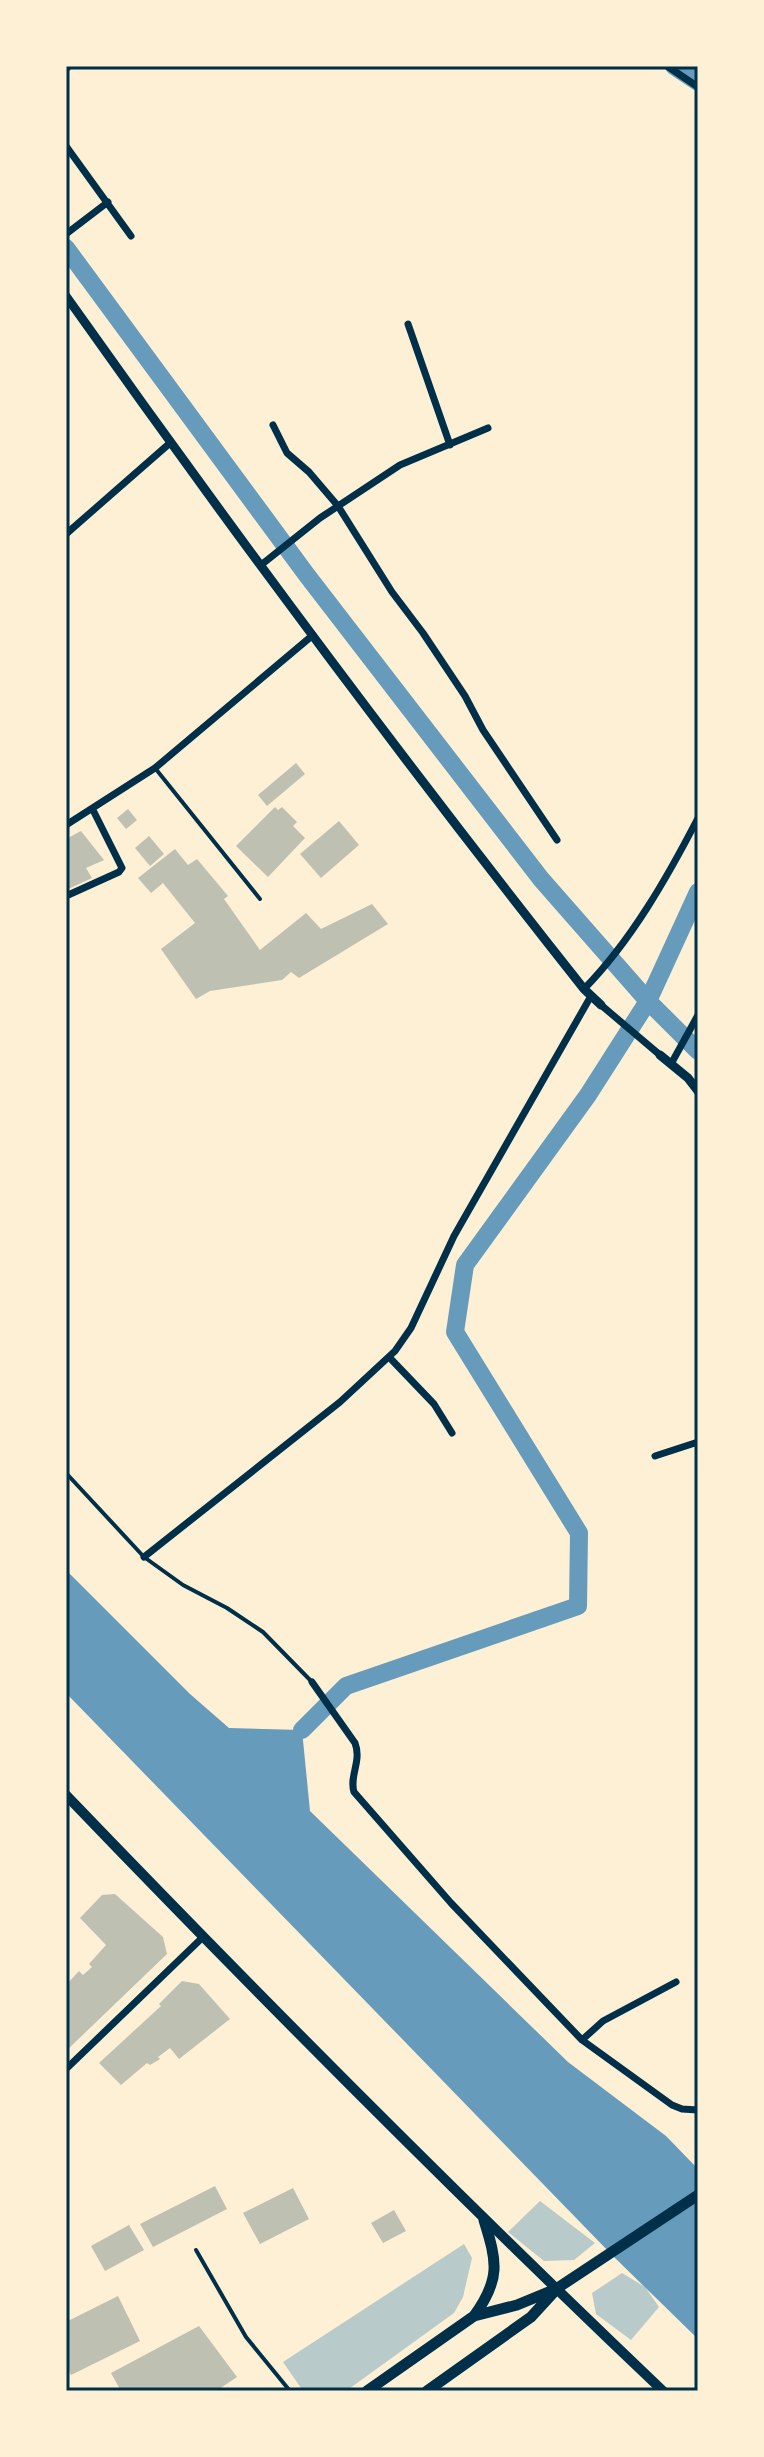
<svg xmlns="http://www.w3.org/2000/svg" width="764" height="2457" font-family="Montserrat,sans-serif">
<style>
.green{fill:#b9caca}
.water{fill:#669bbc}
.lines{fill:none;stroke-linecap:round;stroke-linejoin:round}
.canal{stroke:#669bbc;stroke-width:18}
.building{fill:#bec0b2}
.service{stroke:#003049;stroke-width:4}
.minor{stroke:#003049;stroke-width:7}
.tertiary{stroke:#003049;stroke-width:9}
.secondary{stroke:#003049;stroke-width:10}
.primary{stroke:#003049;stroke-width:11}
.neatline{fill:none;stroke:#003049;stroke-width:3}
</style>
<rect width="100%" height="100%" fill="#fdf0d5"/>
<path class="green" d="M 540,2201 L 595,2243 L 574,2260 L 544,2261 L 508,2232 Z
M 464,2244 L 472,2258 L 463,2297 L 454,2313 L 346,2391 L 303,2391 L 283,2362 Z
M 622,2273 L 645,2287 L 659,2307 L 631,2340 L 596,2314 L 592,2293 Z"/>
<path class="water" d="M 66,1570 L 190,1694 L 229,1728 L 302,1730 L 310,1811 L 568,2062 L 666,2136 L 698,2169 L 698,2339 L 613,2256 L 66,1693 Z"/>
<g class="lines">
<path class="canal" d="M 674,66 L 698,82
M 66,248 L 306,574 L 541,879 L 648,1001 L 698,1051
M 302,1730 L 346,1686 L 578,1606 L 579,1533 L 455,1332 L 465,1265 L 588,1095 L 648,1001 L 698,892"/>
</g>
<path class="building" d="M 296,763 L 305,774 L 267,806 L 258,795 Z
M 275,807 L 278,810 L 282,807 L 297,822 L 293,826 L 305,838 L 268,877 L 236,846 Z
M 128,809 L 137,820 L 126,829 L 117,818 Z
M 339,821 L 359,845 L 321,878 L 300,854 Z
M 81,831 L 104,860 L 86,868 L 92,878 L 66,890 L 66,839 Z
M 149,836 L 164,854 L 150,866 L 135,848 Z
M 175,849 L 188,865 L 197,859 L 228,896 L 224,899 L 260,950 L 306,913 L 321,929 L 372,904 L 388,924 L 299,978 L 291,972 L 282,980 L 210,991 L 196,999 L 161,949 L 195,923 L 163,883 L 151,893 L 138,878 Z
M 115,1894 L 163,1937 L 167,1954 L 66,2051 L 66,1985 L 79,1971 L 83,1975 L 92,1967 L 89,1964 L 106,1945 L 80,1918 L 102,1895 Z
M 182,1981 L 199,1984 L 230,2019 L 179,2059 L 170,2048 L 158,2057 L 160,2059 L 150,2065 L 147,2063 L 121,2085 L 99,2063 L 161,2006 L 159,2004 Z
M 215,2186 L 227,2209 L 153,2247 L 140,2224 Z
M 293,2188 L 309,2219 L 260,2244 L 243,2213 Z
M 394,2210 L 406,2231 L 383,2243 L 371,2223 Z
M 129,2225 L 144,2250 L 105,2271 L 91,2246 Z
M 118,2296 L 140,2341 L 71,2375 L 66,2365 L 66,2322 Z
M 199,2326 L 237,2377 L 216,2391 L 121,2391 L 111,2373 Z"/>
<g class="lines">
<path class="service" d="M 155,768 L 260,899
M 66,1473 L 144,1557 L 183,1585 L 227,1608 L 263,1632 L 312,1682
M 196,2250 L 246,2337 L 290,2391"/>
<path class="minor" d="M 667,66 L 698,87
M 66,69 L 69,66
M 66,146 L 131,236
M 66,234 L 108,202
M 408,324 L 450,445
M 273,425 L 287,453 L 309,472 L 338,506 L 392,592 L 423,633 L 465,696 L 483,730 L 557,840
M 66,534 L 170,443
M 261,565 L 320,518 L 400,465 L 488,428
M 66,825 L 155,768 L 313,635
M 66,896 L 119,872 L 122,868 L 93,810
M 584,989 C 631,941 667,878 698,818
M 601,1005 L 660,1055
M 671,1064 L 698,1015
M 389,1357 L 434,1404 L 452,1433
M 655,1456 L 698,1442
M 144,1557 L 340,1402 L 395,1351 L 411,1328 L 454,1236 L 591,996
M 312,1682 L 355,1743 C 362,1761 349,1776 354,1792 L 451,1903 L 582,2040 L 672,2105 L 682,2109 L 698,2110
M 582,2040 L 603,2021 L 676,1982
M 66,2069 L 203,1937"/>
<path class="tertiary" d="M 66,296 C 233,532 405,763 584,989 L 601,1005
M 660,1055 L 688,1078 L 698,1091"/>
<path class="secondary" d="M 66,1795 C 261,1998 459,2197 663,2391"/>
<path class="primary" d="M 474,2316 C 501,2279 497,2262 484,2220
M 367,2391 L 474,2316 L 517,2305 L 556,2289 L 698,2195
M 427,2391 L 531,2317 L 553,2293"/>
</g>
<rect width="764" height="2457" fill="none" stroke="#fdf0d5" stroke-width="136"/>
<rect x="68" y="68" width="628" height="2321" class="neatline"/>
</svg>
